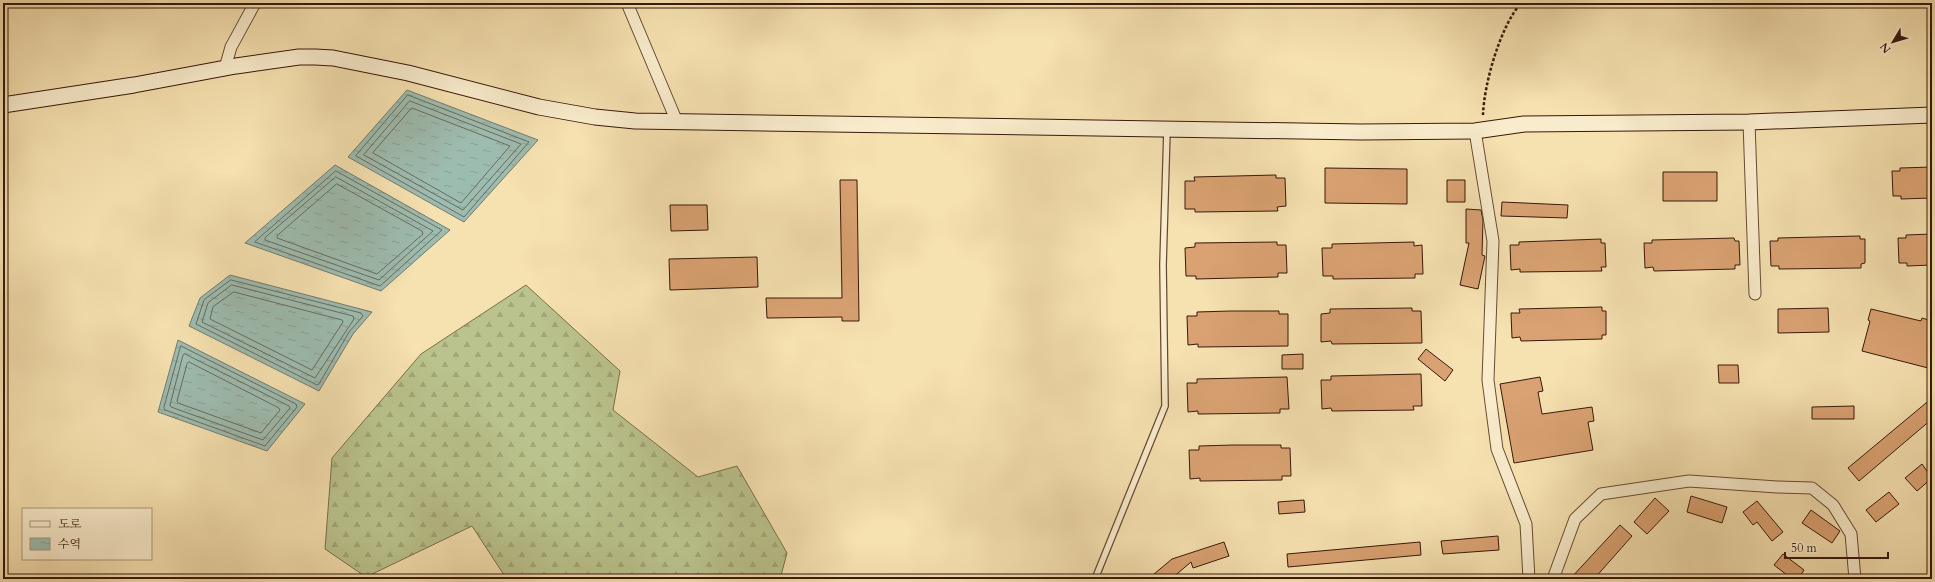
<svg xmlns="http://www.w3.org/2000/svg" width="1935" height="582" font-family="Cardo,'Noto Serif KR',serif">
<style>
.forest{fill:url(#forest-firs);stroke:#7a6e4c}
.water{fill:url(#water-ripples);stroke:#757a6e}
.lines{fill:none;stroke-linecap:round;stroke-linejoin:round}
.shore{stroke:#6b6a5e;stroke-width:1}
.building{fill:#daa272;stroke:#39180b}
.lane-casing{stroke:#684a34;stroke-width:8}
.street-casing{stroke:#684a34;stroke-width:13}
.secondary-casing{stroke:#39180b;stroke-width:17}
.path{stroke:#39180b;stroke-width:2.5;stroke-dasharray:3 2;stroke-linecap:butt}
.lane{stroke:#f9eccc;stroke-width:5.5}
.street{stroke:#f9eccc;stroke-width:11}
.secondary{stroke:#f9eccc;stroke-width:15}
</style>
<defs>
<pattern id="forest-firs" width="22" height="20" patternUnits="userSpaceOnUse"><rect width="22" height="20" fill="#bac38d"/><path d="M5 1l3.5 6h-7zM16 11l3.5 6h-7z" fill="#a1a778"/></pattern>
<pattern id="water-ripples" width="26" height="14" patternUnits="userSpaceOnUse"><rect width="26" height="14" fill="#9dbcb0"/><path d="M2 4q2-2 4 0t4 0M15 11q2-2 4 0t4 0" fill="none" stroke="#88a196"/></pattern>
</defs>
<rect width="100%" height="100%" fill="#f6e1b0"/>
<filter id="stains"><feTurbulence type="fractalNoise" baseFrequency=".005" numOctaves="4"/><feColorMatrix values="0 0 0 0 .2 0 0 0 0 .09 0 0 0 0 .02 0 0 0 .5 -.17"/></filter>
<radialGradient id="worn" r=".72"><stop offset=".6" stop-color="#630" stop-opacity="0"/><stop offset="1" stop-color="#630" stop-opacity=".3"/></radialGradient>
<path class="forest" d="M 526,285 L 620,371 L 613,410 L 698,477 L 737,466 L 787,553 L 780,579 L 500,579 L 504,575 L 472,526 L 366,577 L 325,549 L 332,458 L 421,354 Z"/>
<path class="water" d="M 407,90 L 538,140 L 464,222 L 348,157 Z
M 335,165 L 450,230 L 381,291 L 245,243 Z
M 230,275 L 372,312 L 353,334 L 319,391 L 189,326 L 200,298 Z
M 178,340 L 305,404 L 267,451 L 158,412 Z"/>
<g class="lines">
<path class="shore" d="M 408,95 L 529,142 L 464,217 L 356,156 Z
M 410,101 L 521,144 L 463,210 L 364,155 Z
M 412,108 L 510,146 L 461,203 L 373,153 Z
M 336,171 L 442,230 L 380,286 L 255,242 Z
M 336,177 L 433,231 L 379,280 L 265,240 L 265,238 Z
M 337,184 L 422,231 L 423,234 L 377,274 L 277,238 L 277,236 Z
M 231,280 L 361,313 L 363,316 L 349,332 L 319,384 L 317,385 L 196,324 L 204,300 Z
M 232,285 L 353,316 L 354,319 L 315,378 L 202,322 L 208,303 Z
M 234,292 L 342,320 L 343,322 L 312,370 L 210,319 L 213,307 Z
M 181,346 L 296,404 L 297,407 L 265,446 L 165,410 L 164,408 Z
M 185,354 L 289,406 L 290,408 L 263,440 L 171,407 L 170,405 L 183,355 Z
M 189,362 L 279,408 L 280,410 L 261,433 L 178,403 L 177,401 L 187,364 Z"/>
</g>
<path class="building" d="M 1932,167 L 1932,198 L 1901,199 L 1901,196 L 1893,196 L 1892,171 L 1900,171 L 1900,168 Z
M 1325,168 L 1407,169 L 1407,204 L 1325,203 Z
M 1663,172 L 1717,172 L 1717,201 L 1663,201 Z
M 1276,175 L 1276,178 L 1285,178 L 1286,206 L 1277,207 L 1278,211 L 1195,212 L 1195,209 L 1185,209 L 1185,181 L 1195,181 L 1194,177 Z
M 840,180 L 857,180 L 859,321 L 842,321 L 842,317 L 767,318 L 766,298 L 842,298 Z
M 1447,180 L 1465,180 L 1465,202 L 1447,202 Z
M 1502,202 L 1568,205 L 1567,218 L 1501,216 Z
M 670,205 L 707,205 L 708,230 L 671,231 Z
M 1466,209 L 1481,210 L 1483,220 L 1482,255 L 1485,256 L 1478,289 L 1460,285 L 1469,243 L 1466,243 Z
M 1932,234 L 1932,265 L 1907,266 L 1907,263 L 1899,263 L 1898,238 L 1906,238 L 1906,235 Z
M 1860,236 L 1860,239 L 1865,239 L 1865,263 L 1861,264 L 1861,268 L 1779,269 L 1779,266 L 1771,266 L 1770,241 L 1778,241 L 1778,238 Z
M 1734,238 L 1735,241 L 1739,241 L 1740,265 L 1735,265 L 1735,269 L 1654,271 L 1653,267 L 1645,268 L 1644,243 L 1652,243 L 1652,240 Z
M 1601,239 L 1601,243 L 1605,243 L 1606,267 L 1601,267 L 1602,271 L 1520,272 L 1520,269 L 1511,270 L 1510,245 L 1519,245 L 1519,242 Z
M 1277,242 L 1277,245 L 1286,245 L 1287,273 L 1278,273 L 1278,277 L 1196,279 L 1196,276 L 1186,276 L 1185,248 L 1195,247 L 1195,243 Z
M 1414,242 L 1414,246 L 1422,245 L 1423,274 L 1415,274 L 1415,278 L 1333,279 L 1333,276 L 1323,276 L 1322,248 L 1332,248 L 1332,244 Z
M 757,257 L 758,287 L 670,290 L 669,259 Z
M 1602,307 L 1602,311 L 1606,311 L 1606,335 L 1602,335 L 1602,339 L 1521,341 L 1520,337 L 1512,338 L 1511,313 L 1520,313 L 1519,309 Z
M 1412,308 L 1412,311 L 1421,311 L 1422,343 L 1332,344 L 1331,341 L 1321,342 L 1321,314 L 1330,313 L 1330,309 Z
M 1828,308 L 1829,332 L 1778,333 L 1778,309 Z
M 1871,309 L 1921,321 L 1922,318 L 1932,321 L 1932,369 L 1862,351 L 1870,321 L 1868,320 Z
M 1230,311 L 1279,311 L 1279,314 L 1288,314 L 1288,346 L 1198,347 L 1198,344 L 1188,345 L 1187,316 L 1197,316 L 1197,312 Z
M 1426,349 L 1453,370 L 1445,381 L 1418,359 Z
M 1303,354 L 1303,369 L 1282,369 L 1282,355 Z
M 1718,365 L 1738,365 L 1739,383 L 1719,383 Z
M 1421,374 L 1422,406 L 1413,406 L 1414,410 L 1332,411 L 1331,408 L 1322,409 L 1321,380 L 1331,380 L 1331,376 Z
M 1287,377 L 1289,409 L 1280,409 L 1280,413 L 1198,414 L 1198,411 L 1188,412 L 1187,383 L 1197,383 L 1197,379 Z
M 1540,377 L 1543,391 L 1538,392 L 1542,414 L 1592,407 L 1594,421 L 1588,422 L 1593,450 L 1514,463 L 1500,384 Z
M 1932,398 L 1932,419 L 1859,481 L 1848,468 Z
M 1854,406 L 1854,419 L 1812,419 L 1812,407 Z
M 1233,445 L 1281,445 L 1281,448 L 1290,448 L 1291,476 L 1282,476 L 1282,480 L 1200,481 L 1200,478 L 1190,479 L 1189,450 L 1199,450 L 1199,446 Z
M 1922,464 L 1932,478 L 1917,491 L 1905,478 Z
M 1889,492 L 1899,504 L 1876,522 L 1866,510 Z
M 1691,496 L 1727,507 L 1722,523 L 1687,512 Z
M 1655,498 L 1669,511 L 1647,534 L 1634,522 Z
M 1304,500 L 1305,512 L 1279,514 L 1278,502 Z
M 1757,501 L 1783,532 L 1772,541 L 1757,522 L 1753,525 L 1743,512 Z
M 1811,510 L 1840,531 L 1832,543 L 1802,523 Z
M 1620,525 L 1632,536 L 1594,579 L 1570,579 Z
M 1498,536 L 1499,550 L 1443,554 L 1441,541 Z
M 1224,542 L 1229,556 L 1193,568 L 1191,562 L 1171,579 L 1148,579 L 1172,559 Z
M 1420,542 L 1421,555 L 1288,567 L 1287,554 Z
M 1783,554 L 1804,570 L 1798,579 L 1792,579 L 1774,565 Z"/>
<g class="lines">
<defs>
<path id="lane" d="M 1095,579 L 1165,406 L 1163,265 L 1167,130"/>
<path id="street" d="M 627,3 L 677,122
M 225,68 L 231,47 L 255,3
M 1749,122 L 1755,294
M 1475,131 L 1493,241 L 1488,380 L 1497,449 L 1526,524 L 1529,579
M 1553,579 L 1575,519 L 1601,494 L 1689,481 L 1777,487 L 1812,488 L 1833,505 L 1851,534 L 1855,579"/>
<path id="secondary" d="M 3,105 L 134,85 L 236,66 L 299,57 L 315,57 L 333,58 L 408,73 L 539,107 L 595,117 L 635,121 L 1361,132 L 1475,131 L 1524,124 L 1749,122 L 1932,115"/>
</defs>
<use href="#lane" class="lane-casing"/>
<use href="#street" class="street-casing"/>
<use href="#secondary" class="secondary-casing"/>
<path class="path" d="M 1483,115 C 1484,84 1500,27 1521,3"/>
<use href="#lane" class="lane"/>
<use href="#street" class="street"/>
<use href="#secondary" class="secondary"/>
</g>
<rect width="1935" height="582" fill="none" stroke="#f6e1b0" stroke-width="16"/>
<rect x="4" y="4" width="1927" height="574" fill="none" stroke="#39180b" stroke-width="2"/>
<rect x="8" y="8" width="1919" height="566" fill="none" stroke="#39180b"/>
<rect x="22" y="508" width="130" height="52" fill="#f9eccc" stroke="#ac977f"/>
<rect x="30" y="521" width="20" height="6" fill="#f9eccc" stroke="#ac977f"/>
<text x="58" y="528" font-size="12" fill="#39180b">도로</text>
<rect x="30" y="538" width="20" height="12" fill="url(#water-ripples)" stroke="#ac977f"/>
<text x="58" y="548" font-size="12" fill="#39180b">수역</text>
<g transform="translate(1893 42) rotate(232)" stroke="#f9eccc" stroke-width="3" paint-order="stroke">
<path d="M0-3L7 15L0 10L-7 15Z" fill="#39180b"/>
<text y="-6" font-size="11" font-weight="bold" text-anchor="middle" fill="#39180b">N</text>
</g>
<path d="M1785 552v6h103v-6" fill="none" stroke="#39180b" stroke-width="2"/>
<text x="1791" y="552" font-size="12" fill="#39180b" stroke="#f9eccc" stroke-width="3" paint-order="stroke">50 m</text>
<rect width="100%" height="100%" filter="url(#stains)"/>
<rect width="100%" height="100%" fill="url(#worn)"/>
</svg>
